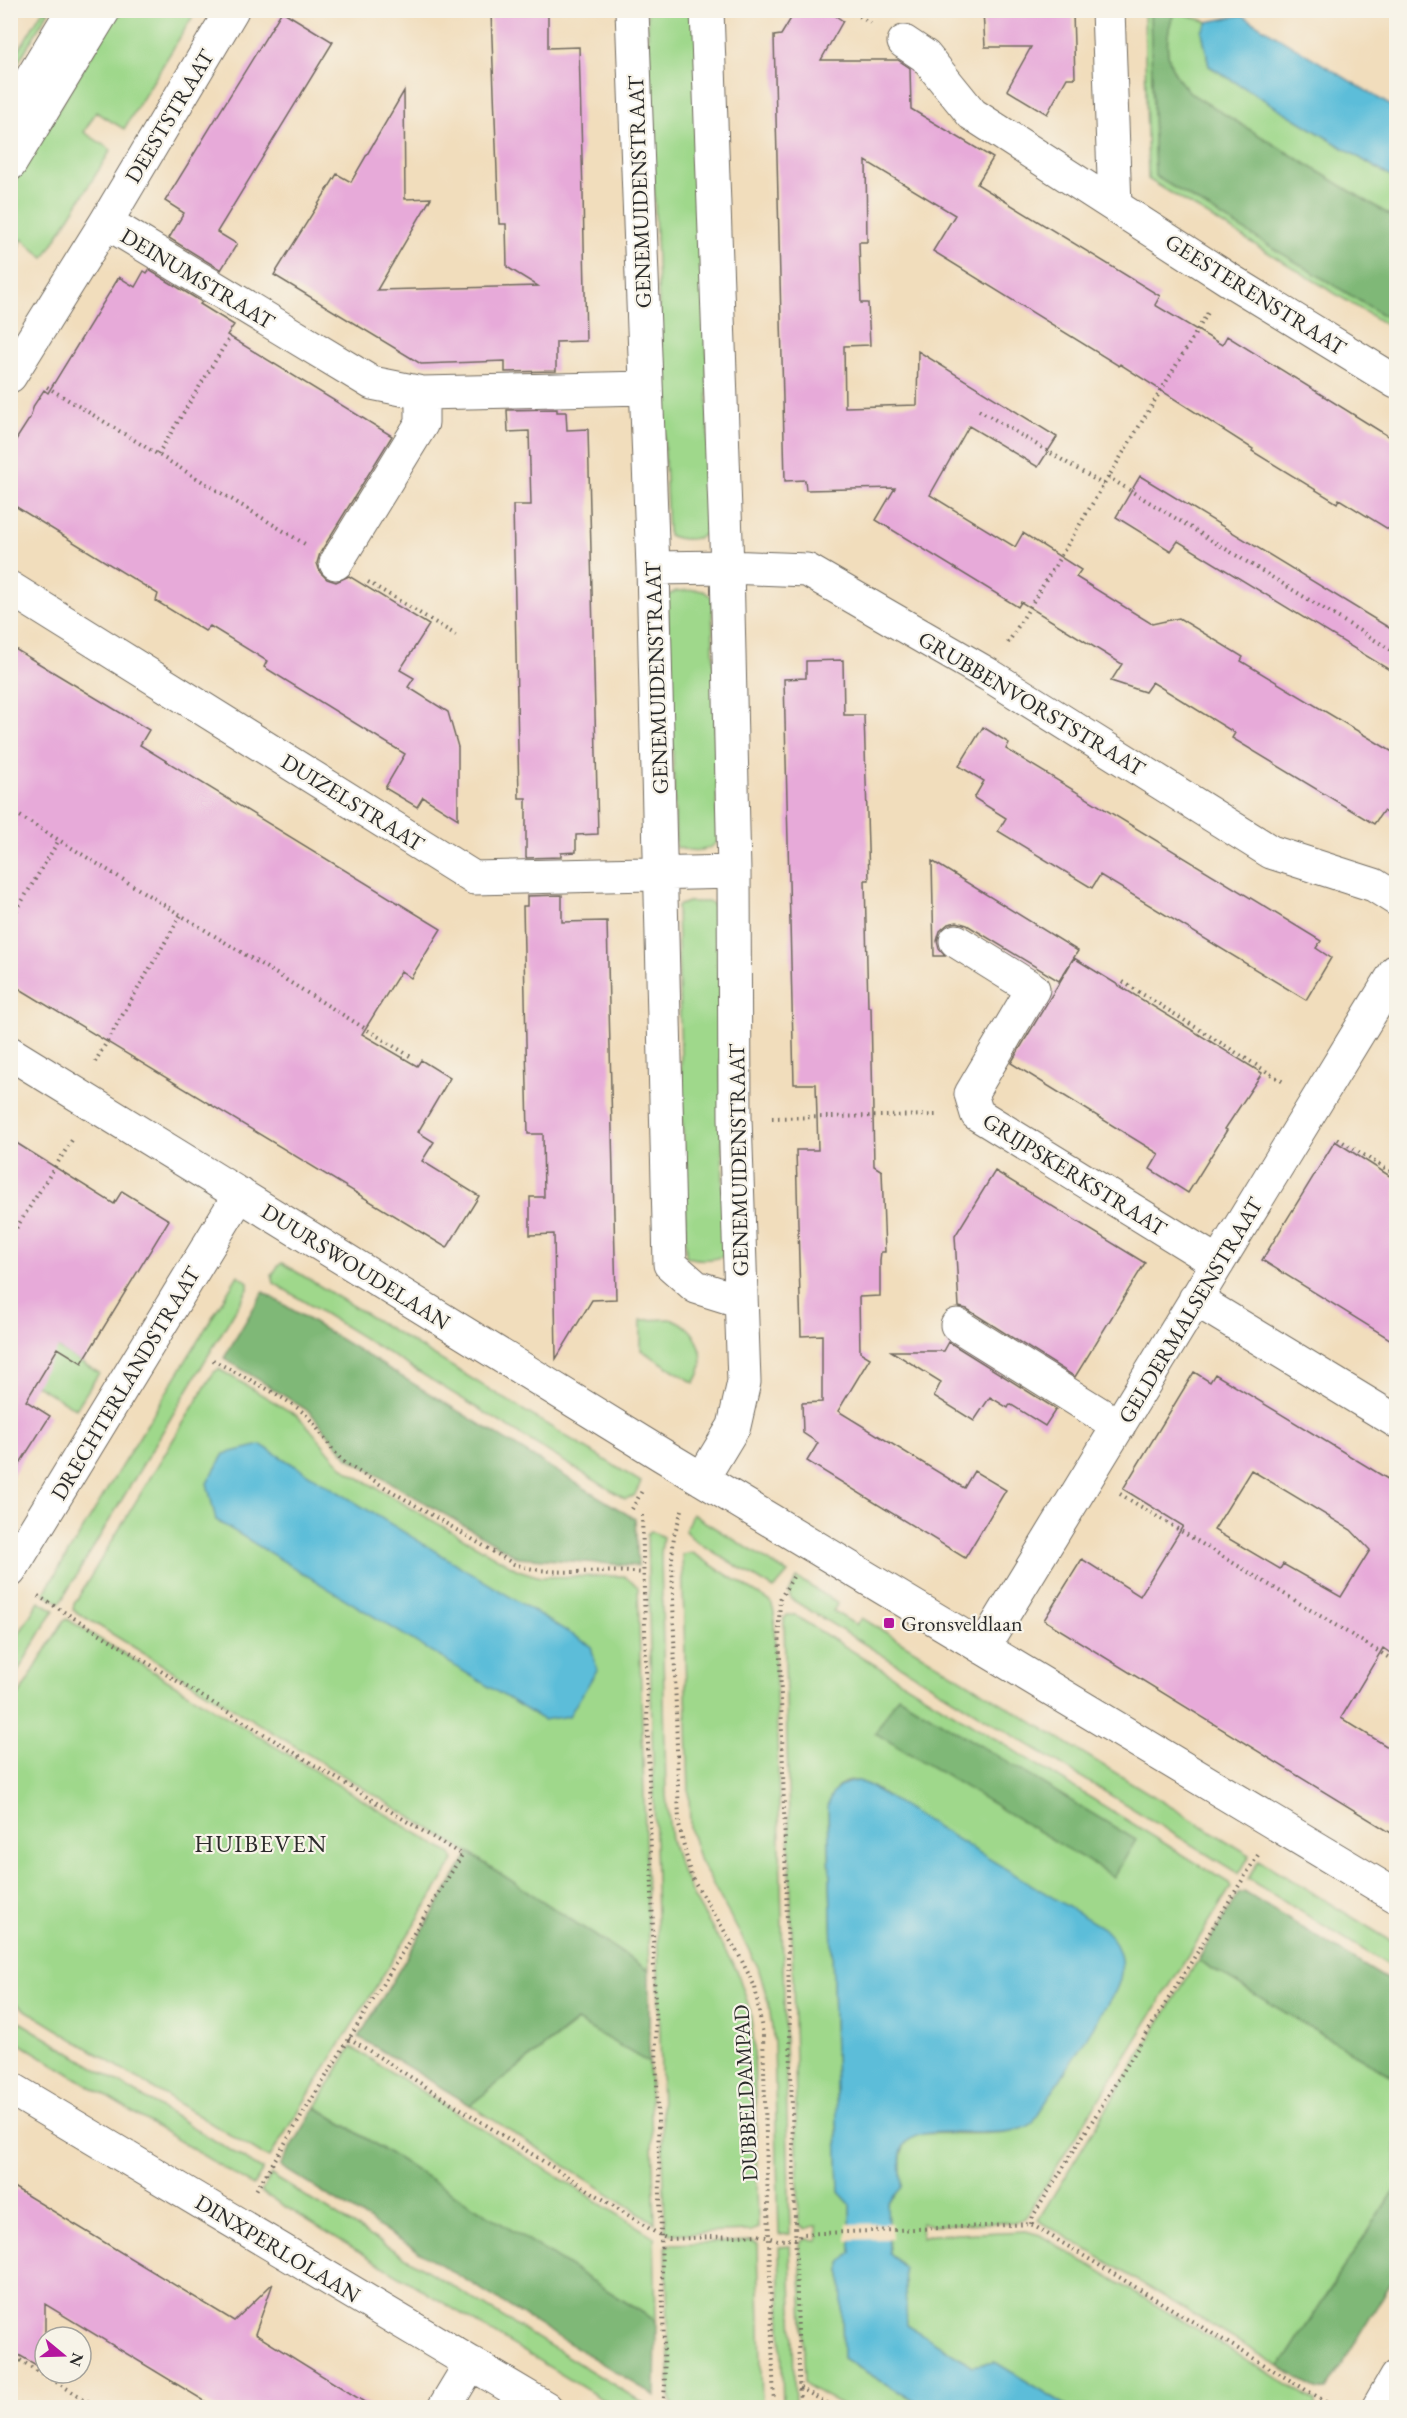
<svg xmlns="http://www.w3.org/2000/svg" width="1407" height="2418" font-family="'EB Garamond',serif">
<style>
.green{fill:#9fd88b;stroke:#65825b;stroke-width:1.5;fill-rule:evenodd}
.forest{fill:#7fb877;stroke:#557251;stroke-width:1.5}
.water{fill:#5bbdd9;stroke:#437482;stroke-width:1.5}
.pier{fill:#f1ddbc}
.building{fill:#e7aad9;fill-rule:evenodd}
.lines{fill:none;stroke-linecap:round;stroke-linejoin:round}
.minor-casing{stroke:#70695e;stroke-width:35}
.path{stroke:#70695e;stroke-width:4;stroke-dasharray:1.5 4.5;stroke-linecap:butt}
.minor{stroke:#fff;stroke-width:33}
.poi-dot{fill:#b5179e;stroke:#f7f3e8;stroke-width:2}
.labels{text-anchor:middle;stroke-width:4.5;stroke-linejoin:round;paint-order:stroke}
.street-label{font-size:22px;fill:#2b2b2b;stroke:#f7f3e8}
.poi-label{font-size:22px;fill:#2b2b2b;stroke:#f7f3e8;text-anchor:start}
.neighbourhood-label{font-size:24px;letter-spacing:1.5px;fill:#2b2b2b;stroke:#f7f3e8}
</style>
<rect width="100%" height="100%" fill="#f7f3e8"/>
<filter id="ink" filterUnits="userSpaceOnUse"><feTurbulence type="fractalNoise" baseFrequency=".0167" numOctaves="2"/><feDisplacementMap in="SourceGraphic" scale="12" xChannelSelector="R" yChannelSelector="G"/><feConvolveMatrix kernelMatrix="1 2 1 2 8 2 1 2 1" color-interpolation-filters="sRGB"/></filter>
<filter id="wash" filterUnits="userSpaceOnUse"><feTurbulence type="fractalNoise" baseFrequency=".008" numOctaves="4" result="noise"/><feDisplacementMap in="SourceGraphic" scale="24" xChannelSelector="R" yChannelSelector="G"/><feGaussianBlur stdDeviation="1.35" result="paint"/><feColorMatrix in="noise" values="0 0 0 0 0 0 0 0 0 0 0 0 0 0 0 0 0 1.4 0 .05"/><feComposite in="paint" operator="in"/></filter>
<g filter="url(#wash)">
<rect width="100%" height="100%" fill="#f1ddbc"/>
<path class="green" d="M 43,10 L 49,11 L 11,74 L 11,63 Z
M 118,11 L 196,11 L 124,129 L 96,112 L 84,132 L 111,150 L 44,258 L 22,239 L 11,263 L 11,188 Z
M 647,11 L 701,11 L 710,530 C 701,541 681,541 668,535 Z
M 1144,11 L 1150,11 L 1155,176 L 1396,323 L 1396,331 L 1148,179 Z
M 1175,11 L 1208,22 L 1202,31 L 1209,66 L 1396,180 L 1396,219 L 1193,95 C 1165,71 1161,43 1175,11 Z
M 697,590 L 703,591 L 712,597 L 718,841 C 708,853 689,852 676,847 L 667,596 L 676,591 Z
M 688,902 L 710,902 L 719,909 L 724,1256 C 713,1260 697,1261 686,1256 L 677,906 Z
M 282,1263 L 641,1482 L 634,1496 L 625,1499 L 274,1283 L 272,1275 L 278,1266 Z
M 238,1275 L 248,1282 L 248,1289 L 60,1603 L 44,1593 Z
M 672,1319 C 698,1328 711,1359 694,1383 L 641,1350 L 641,1320 Z
M 35,1334 L 99,1373 L 76,1409 L 11,1370 Z
M 219,1369 L 296,1415 C 317,1432 328,1456 349,1472 L 518,1570 L 540,1577 L 624,1576 L 638,1587 L 649,1971 L 469,1853 L 73,1610 L 74,1604 L 214,1372 ZM 222,1458 L 590,1646 L 595,1670 L 209,1480 Z
M 692,1514 L 788,1573 L 774,1589 L 694,1540 L 685,1531 Z
M 651,1531 L 663,1537 L 661,1554 L 666,1795 L 671,1840 L 677,1860 L 693,1896 L 737,1971 L 750,2010 L 754,2044 L 758,2228 L 751,2231 L 671,2234 L 665,2229 L 647,1534 Z
M 687,1553 L 692,1553 L 771,1602 L 774,1612 L 790,2234 L 779,2235 L 774,2044 L 769,2005 L 758,1967 L 699,1859 L 690,1828 L 682,1554 Z
M 797,1578 L 838,1603 L 833,1611 L 856,1625 L 862,1618 L 1250,1855 L 1239,1874 L 791,1599 L 789,1593 Z
M 39,1601 L 54,1610 L 11,1683 L 11,1647 Z
M 787,1615 L 794,1615 L 1229,1883 L 1231,1887 L 1025,2218 L 1015,2222 L 934,2225 L 921,2223 L 922,2238 L 933,2235 L 1026,2231 L 1040,2235 L 1315,2401 L 1315,2407 L 1069,2407 L 995,2362 L 973,2366 L 906,2325 L 904,2268 L 889,2253 L 887,2204 L 902,2187 C 901,2167 895,2142 919,2134 C 949,2131 1011,2140 1033,2123 L 899,1805 C 883,1795 857,1769 838,1787 C 833,1792 831,1802 828,1809 L 839,2192 L 850,2204 L 851,2254 L 841,2263 L 843,2358 L 924,2407 L 847,2407 L 812,2389 L 805,2382 L 800,2245 L 801,2242 L 806,2239 L 818,2240 L 817,2225 L 806,2229 L 799,2225 L 784,1619 Z
M 67,1619 L 451,1854 L 454,1861 L 270,2157 L 261,2154 L 11,2001 L 11,1708 L 63,1622 Z
M 1259,1860 L 1396,1944 L 1396,1970 L 1248,1879 Z
M 1198,1960 L 1396,2079 L 1396,2187 L 1280,2367 L 1038,2220 Z
M 10,2016 L 263,2170 L 253,2186 L 11,2038 Z
M 578,2021 L 649,2063 L 655,2223 L 470,2105 Z
M 351,2047 L 654,2237 L 656,2321 L 316,2107 Z
M 271,2175 L 604,2379 L 650,2407 L 615,2407 L 261,2192 Z
M 752,2241 L 758,2244 L 762,2407 L 674,2407 L 670,2399 L 666,2247 L 671,2244 Z
M 790,2246 L 795,2407 L 783,2408 L 779,2247 Z"/>
<path class="forest" d="M 1150,11 L 1175,11 C 1161,43 1165,71 1193,95 L 1396,219 L 1396,323 L 1155,176 Z
M 263,1292 L 635,1519 L 638,1566 L 518,1557 L 348,1458 L 310,1412 L 224,1358 Z
M 898,1696 L 1136,1840 L 1114,1877 L 875,1733 Z
M 469,1853 L 649,1971 L 649,2063 L 577,2021 L 470,2105 L 359,2037 Z
M 1244,1892 L 1396,1985 L 1396,2079 L 1198,1960 L 1238,1894 Z
M 316,2107 L 656,2321 L 655,2396 L 280,2166 Z
M 1396,2187 L 1396,2275 L 1326,2390 L 1318,2391 L 1280,2367 Z"/>
<path class="water" d="M 1242,15 L 1396,109 L 1396,180 L 1209,66 L 1202,31 L 1208,22 Z
M 261,1445 L 591,1646 L 597,1670 L 569,1716 L 543,1720 L 216,1520 L 207,1483 L 224,1454 Z
M 859,1781 L 866,1784 L 1103,1928 C 1122,1946 1127,1967 1115,1992 L 1033,2123 C 1003,2146 913,2115 902,2150 C 898,2161 902,2176 902,2187 L 887,2204 L 889,2253 L 904,2268 L 907,2325 L 973,2366 L 995,2362 L 1069,2407 L 924,2407 L 843,2358 L 841,2263 L 851,2253 L 850,2204 L 839,2192 L 828,1809 C 829,1791 841,1782 859,1781 Z"/>
<path class="pier" d="M 891,2223 L 892,2239 L 847,2240 L 847,2224 Z"/>
<g id="blocks">
<path class="building" d="M 796,10 L 827,10 L 843,21 L 821,60 L 898,60 L 910,68 L 911,109 L 993,158 L 977,184 L 1160,296 L 1155,305 L 1222,345 L 1227,336 L 1396,441 L 1396,534 L 1339,499 L 1337,503 L 1252,451 L 1253,449 L 1120,364 L 1119,366 L 933,251 L 955,215 L 866,161 L 867,242 L 859,242 L 861,303 L 868,303 L 870,345 L 844,346 L 845,407 L 917,405 L 918,351 L 1057,437 L 1038,467 L 969,426 L 930,495 L 1015,547 L 1023,533 L 1081,570 L 1076,577 L 1152,624 L 1179,618 L 1243,657 L 1241,661 L 1396,754 L 1396,820 L 1383,811 L 1374,824 L 1232,738 L 1235,733 L 1152,682 L 1145,692 L 1111,681 L 1122,664 L 1021,602 L 1018,607 L 876,520 L 895,488 L 806,490 L 805,480 L 785,481 L 774,36 L 781,35 Z
M 983,10 L 1032,10 L 1032,14 L 1073,13 L 1075,78 L 1067,78 L 1047,114 L 1007,90 L 1031,47 L 985,47 Z
M 282,11 L 333,42 L 217,232 L 237,244 L 221,270 L 169,238 L 184,213 L 165,201 Z
M 548,12 L 548,48 L 579,47 L 583,194 L 586,341 L 556,342 L 556,371 L 505,372 L 505,361 L 421,364 L 274,275 L 337,174 L 351,182 L 404,91 L 405,199 L 431,198 L 377,290 L 538,286 L 507,267 L 506,224 L 499,224 L 491,13 Z
M 149,270 L 202,302 L 200,304 L 234,325 L 227,335 L 392,436 L 320,553 L 317,563 L 320,572 L 327,579 L 336,582 L 349,576 L 429,625 L 400,670 L 414,678 L 408,687 L 448,712 L 458,747 L 458,819 L 423,797 L 417,807 L 385,788 L 405,754 L 264,667 L 267,661 L 210,626 L 205,631 L 156,601 L 158,594 L 10,503 L 10,449 L 30,418 L 34,405 L 44,390 L 48,393 L 119,277 L 135,287 L 144,271 L 147,273 Z
M 557,409 L 557,412 L 566,412 L 567,430 L 588,429 L 598,834 L 576,835 L 576,852 L 561,853 L 561,857 L 526,858 L 526,798 L 519,798 L 513,505 L 531,505 L 529,431 L 508,432 L 507,410 Z
M 1140,476 L 1396,632 L 1396,674 L 1178,541 L 1171,551 L 1116,517 Z
M 10,646 L 149,730 L 140,745 L 441,929 L 411,978 L 401,971 L 362,1034 L 417,1066 L 421,1060 L 450,1078 L 418,1132 L 434,1142 L 422,1161 L 479,1196 L 447,1248 L 10,983 Z
M 843,660 L 844,715 L 864,715 L 869,880 L 865,880 L 868,1007 L 871,1007 L 874,1166 L 882,1171 L 885,1252 L 881,1252 L 880,1260 L 880,1296 L 859,1297 L 860,1352 L 870,1358 L 838,1411 L 964,1488 L 974,1471 L 1006,1490 L 965,1558 L 807,1461 L 818,1443 L 803,1433 L 802,1403 L 822,1402 L 822,1335 L 801,1336 L 796,1150 L 818,1150 L 816,1084 L 794,1084 L 784,679 L 806,678 L 806,661 Z
M 983,727 L 1009,743 L 1006,749 L 1321,941 L 1316,948 L 1331,958 L 1306,1000 L 1100,875 L 1092,888 L 998,831 L 1006,818 L 974,798 L 984,781 L 959,766 Z
M 932,861 L 1078,951 L 1059,981 L 967,925 L 957,922 L 948,924 L 940,931 L 937,941 L 939,949 L 945,956 L 934,956 Z
M 562,895 L 562,922 L 607,921 L 616,1299 L 592,1300 L 556,1359 L 554,1234 L 530,1235 L 530,1197 L 544,1197 L 543,1134 L 528,1134 L 523,906 L 527,906 L 527,896 Z
M 1074,958 L 1262,1073 L 1225,1129 L 1227,1130 L 1188,1193 L 1150,1169 L 1159,1154 L 1011,1063 Z
M 10,1139 L 114,1204 L 122,1191 L 169,1220 L 82,1363 L 58,1348 L 26,1401 L 50,1416 L 10,1479 Z
M 1335,1141 L 1396,1180 L 1396,1343 L 1262,1260 Z
M 995,1171 L 1145,1263 L 1075,1377 L 967,1309 L 959,1307 L 955,1236 Z
M 949,1342 L 1056,1409 L 1045,1426 L 1010,1404 L 1008,1408 L 990,1397 L 974,1421 L 934,1396 L 941,1382 L 891,1351 L 944,1351 Z
M 1194,1372 L 1210,1382 L 1215,1374 L 1396,1484 L 1396,1657 L 1383,1648 L 1341,1718 L 1396,1752 L 1396,1836 L 1044,1620 L 1082,1559 L 1140,1596 L 1183,1526 L 1123,1489 ZM 1251,1470 L 1351,1530 L 1370,1550 L 1341,1597 L 1283,1564 L 1280,1569 L 1214,1530 Z
M 10,2185 L 234,2321 L 273,2283 L 255,2334 L 374,2408 L 216,2408 L 45,2304 L 45,2370 L 10,2350 Z"/>
</g>
</g>
<g filter="url(#ink)">
<use href="#blocks" fill-opacity="0" stroke="#70695e" stroke-width="1.5"/>
<g class="lines">
<defs>
<path id="minor" d="M 632,10 L 653,568 L 670,1264 L 696,1287 L 741,1301
M 1108,10 L 1115,206
M 904,42 L 925,56 L 972,114 L 1228,279 L 1396,382
M 10,114 L 73,10
M 10,164 L 104,10
M 106,222 L 372,383 L 422,393 L 646,388
M 10,376 L 106,222 L 232,10
M 336,563 L 422,423 L 422,393
M 653,568 L 727,567 L 807,570 L 989,675 L 1271,852 L 1374,885 L 1396,899
M 10,588 L 474,878 L 734,872
M 956,941 L 1033,989 L 971,1094 L 977,1114 L 1218,1263
M 10,1053 L 662,1455 L 1396,1896
M 1195,1299 L 1396,1421
M 957,1325 L 1119,1426
M 702,1479 L 734,1426 L 744,1382 L 735,1118 L 734,872 L 727,567 L 707,10
M 10,1571 L 240,1194
M 983,1648 L 1396,971
M 10,2088 L 546,2408
M 444,2408 L 471,2363
M 1378,2408 L 1396,2377"/>
</defs>
<use href="#minor" class="minor-casing"/>
<path class="path" d="M 849,10 L 872,24
M 47,387 L 305,544
M 979,410 L 1104,485
M 158,454 L 228,340
M 1108,477 L 1396,653
M 368,582 L 456,635
M 1008,643 L 1209,311
M 10,810 L 413,1058
M 10,921 L 59,840
M 1123,982 L 1285,1083
M 95,1062 L 181,915
M 772,1118 L 938,1115
M 1338,1139 L 1396,1175
M 10,1238 L 74,1137
M 213,1360 C 237,1374 290,1398 308,1417 C 322,1432 330,1450 346,1464 L 514,1564 C 555,1578 601,1568 644,1573
M 1120,1494 L 1396,1662
M 632,1509 L 643,1489
M 682,1510 L 674,1535 L 672,1559 L 679,1825 L 691,1876 L 739,1955 L 755,1987 L 763,2035 L 774,2408
M 642,1515 L 665,2385 L 663,2408
M 793,1577 L 780,1599 L 779,1622 L 800,2408
M 38,1596 L 462,1855 L 255,2192
M 349,2038 L 661,2236 L 669,2239 L 758,2235 L 778,2240 L 796,2239 L 802,2234 L 1031,2224 L 1336,2408
M 1031,2224 L 1033,2216 L 1258,1855
M 10,2354 L 99,2408
M 800,2388 L 836,2408"/>
<use href="#minor" class="minor"/>
</g>
</g>
<rect class="poi-dot" x="883" y="1617" width="12" height="12" rx="3"/>
<g class="labels">
<g class="street-label">
<text transform="translate(169 116) rotate(-59)" y="8">DEESTSTRAAT</text>
<text transform="translate(639 192) rotate(-92)" y="8">GENEMUIDENSTRAAT</text>
<text transform="translate(198 278) rotate(31)" y="8">DEINUMSTRAAT</text>
<text transform="translate(1256 294) rotate(32)" y="8">GEESTERENSTRAAT</text>
<text transform="translate(656 678) rotate(-92)" y="8">GENEMUIDENSTRAAT</text>
<text transform="translate(1032 703) rotate(31)" y="8">GRUBBENVORSTSTRAAT</text>
<text transform="translate(353 802) rotate(32)" y="8">DUIZELSTRAAT</text>
<text transform="translate(738 1160) rotate(-91)" y="8">GENEMUIDENSTRAAT</text>
<text transform="translate(1075 1174) rotate(32)" y="8">GRIJPSKERKSTRAAT</text>
<text transform="translate(356 1266) rotate(32)" y="8">DUURSWOUDELAAN</text>
<text transform="translate(1190 1310) rotate(-59)" y="8">GELDERMALSENSTRAAT</text>
<text transform="translate(125 1383) rotate(-59)" y="8">DRECHTERLANDSTRAAT</text>
<text transform="translate(745 2093) rotate(-93)" y="8">DUBBELDAMPAD</text>
<text transform="translate(278 2248) rotate(31)" y="8">DINXPERLOLAAN</text>
</g>
<g class="poi-label">
<text x="901" y="1631">Gronsveldlaan</text>
</g>
<g class="neighbourhood-label">
<text x="261" y="1852">HUIBEVEN</text>
</g>
</g>
<rect width="1407" height="2418" fill="none" stroke="#f7f3e8" stroke-width="36"/>
<g transform="translate(63 2355) rotate(109)"><circle r="28" fill="#f7f3e8" stroke="#a5a39c" stroke-width="1.5"/>
<path d="M0-4.5L10 22L0 15L-10 22Z" fill="#b5179e"/>
<text y="-9" font-size="16" font-weight="bold" text-anchor="middle" fill="#2b2b2b">N</text>
</g>
</svg>
